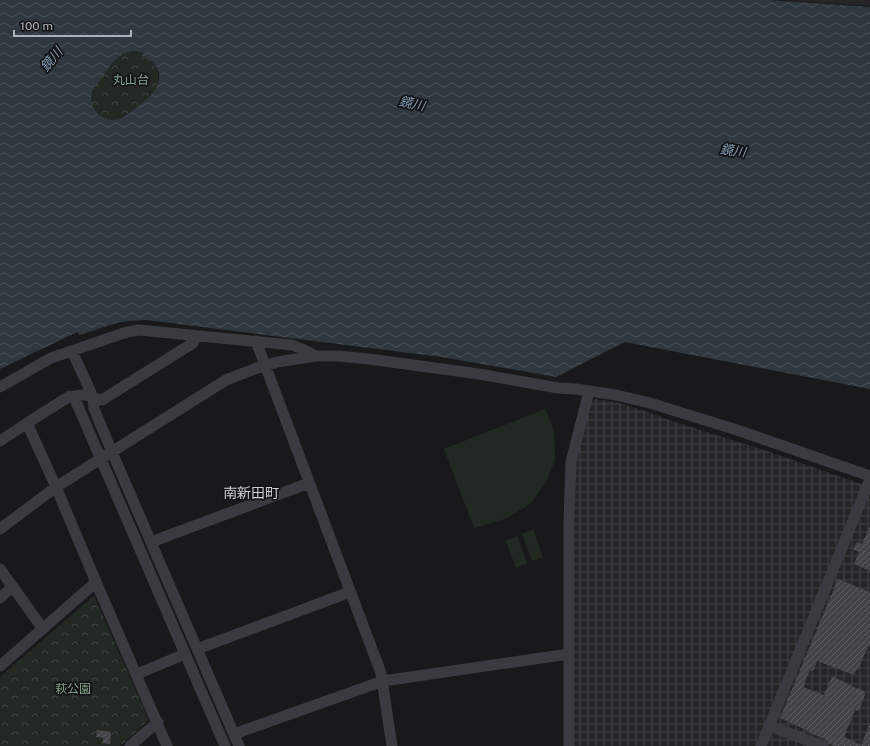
<svg xmlns="http://www.w3.org/2000/svg" width="870" height="746" font-family="'Public Sans','Noto Sans JP',sans-serif">
<style>
.built{fill:#252528}
.industrial{fill:url(#industrial-grid)}
.park{fill:url(#park-crowns)}
.pitch{fill:#212922}
.water{fill:url(#water-waves);fill-rule:evenodd}
.building{fill:url(#building-hatch)}
.lines{fill:none;stroke-linecap:round;stroke-linejoin:round}
.path{stroke:#404247;stroke-width:1.5;stroke-dasharray:2 3;stroke-linecap:butt}
.minor{stroke:#3a3b40;stroke-width:11}
.labels{text-anchor:middle;stroke-width:3.5;stroke-linejoin:round;paint-order:stroke}
.park-label{font-size:12px;fill:#83a586;stroke:#141416}
.water-label{font-size:13px;font-style:italic;fill:#849db4;stroke:#141416}
.quarter-label{font-size:14px;fill:#cdcfd6;stroke:#141416}
</style>
<defs>
<pattern id="industrial-grid" width="8" height="8" patternUnits="userSpaceOnUse"><rect width="8" height="8" fill="#252528"/><path d="M0 4h8M4 0v8" fill="none" stroke="#424245"/></pattern>
<pattern id="park-crowns" width="20" height="18" patternUnits="userSpaceOnUse"><rect width="20" height="18" fill="#212922"/><path d="M2 6a3 3 0 1 1 6 0M12 15a3 3 0 1 1 6 0" fill="none" stroke="#3f4640"/></pattern>
<pattern id="water-waves" width="16" height="10" patternUnits="userSpaceOnUse"><rect width="16" height="10" fill="#2f383f"/><path d="M0 5q4-4 8 0t8 0" fill="none" stroke="#4a5259"/></pattern>
<pattern id="building-hatch" width="6" height="6" patternUnits="userSpaceOnUse"><rect width="6" height="6" fill="#434448"/><path d="M-1 1l2-2M0 6l6-6M5 7l2-2" fill="none" stroke="#5b5c60"/></pattern>
</defs>
<rect width="100%" height="100%" fill="#19191b"/>
<path class="built" d="M 781,0 L 870,0 L 870,6 Z"/>
<path class="industrial" d="M 595,399 L 616,402 L 642,410 L 669,420 L 770,452 L 870,487 L 870,746 L 572,746 L 575,465 L 590,401 Z"/>
<path class="park" d="M 133,51 L 143,54 L 142,56 C 157,56 162,77 156,89 C 153,97 127,116 118,119 C 115,120 109,120 106,119 C 101,117 97,114 94,110 C 84,97 98,82 105,72 C 109,67 112,61 117,58 C 122,54 127,52 133,51 Z
M 94,596 L 149,720 L 120,746 L 0,746 L 0,677 Z"/>
<path class="pitch" d="M 545,409 L 554,430 L 555,460 L 546,482 L 530,504 L 505,519 L 474,528 L 444,449 Z
M 533,529 L 543,557 L 532,561 L 522,534 Z
M 517,536 L 527,563 L 516,568 L 506,541 Z"/>
<path class="water" d="M 0,0 L 768,0 L 870,7 L 870,389 L 625,342 L 556,377 L 442,357 L 147,320 L 128,321 L 117,323 L 79,335 L 78,332 L 71,335 L 0,369 ZM 133,51 L 143,53 L 142,56 L 143,57 L 145,56 L 149,58 L 148,60 L 150,62 L 152,60 C 169,80 153,95 137,107 C 131,111 125,117 119,119 C 105,123 91,112 91,98 C 91,91 96,85 100,80 C 111,65 115,55 133,51 Z"/>
<path class="building" d="M 870,526 L 870,571 L 854,564 L 859,552 L 853,549 L 857,542 L 862,544 Z
M 838,579 L 870,592 L 870,647 L 868,646 L 858,670 L 857,669 L 854,675 L 817,661 L 813,671 L 810,670 L 809,672 L 803,687 L 824,695 L 832,676 L 858,689 L 858,688 L 866,692 L 859,711 L 855,710 L 844,737 L 861,745 L 870,724 L 870,746 L 835,746 L 829,744 L 825,739 L 809,733 L 810,732 L 780,718 Z
M 97,730 L 111,732 L 110,744 L 103,743 L 103,738 L 96,737 Z"/>
<g class="lines">
<path class="path" d="M 117,48 L 122,55
M 115,49 L 119,46"/>
<path class="minor" d="M 256,341 L 381,673 L 392,746
M 72,351 L 89,388 L 93,398 L 94,409 L 112,452 L 239,746
M 0,387 L 51,358 L 127,332 L 139,330 L 292,345 L 302,349 L 316,356
M 74,397 L 225,746
M 27,423 L 56,487 L 96,582 L 167,746
M 0,441 L 27,423 L 70,396 C 76,397 81,394 86,395 C 91,396 96,399 102,400 L 193,343 L 197,336
M 0,529 L 56,487 L 226,380 L 257,368 L 277,362 L 316,356 L 338,356 L 369,359 L 479,374 L 558,388 L 576,389 L 616,395 L 650,403 L 737,430 L 870,476
M 151,542 L 309,483
M 0,569 L 43,629
M 0,598 L 13,586
M 197,649 L 350,592
M 0,666 L 96,582
M 137,674 L 185,654
M 770,726 L 823,746
M 234,734 L 383,681 L 569,654
M 130,746 L 158,722
M 569,746 L 569,521 L 571,462 L 589,391
M 761,746 L 870,479"/>
</g>
<g class="labels">
<g class="park-label">
<text x="131" y="84">丸山台</text>
<text x="73" y="693">萩公園</text>
</g>
<g class="water-label">
<text transform="translate(51 59) rotate(-50)" y="5">鏡川</text>
<text transform="translate(412 103) rotate(12)" y="5">鏡川</text>
<text transform="translate(733 150) rotate(8)" y="5">鏡川</text>
</g>
<g class="quarter-label">
<text x="251" y="498">南新田町</text>
</g>
</g>
<path d="M14 30v6h117v-6" fill="none" stroke="#acb0ba" stroke-width="2"/>
<text x="20" y="30" font-size="12" fill="#acb0ba" stroke="#141416" stroke-width="3" paint-order="stroke">100 m</text>
</svg>
